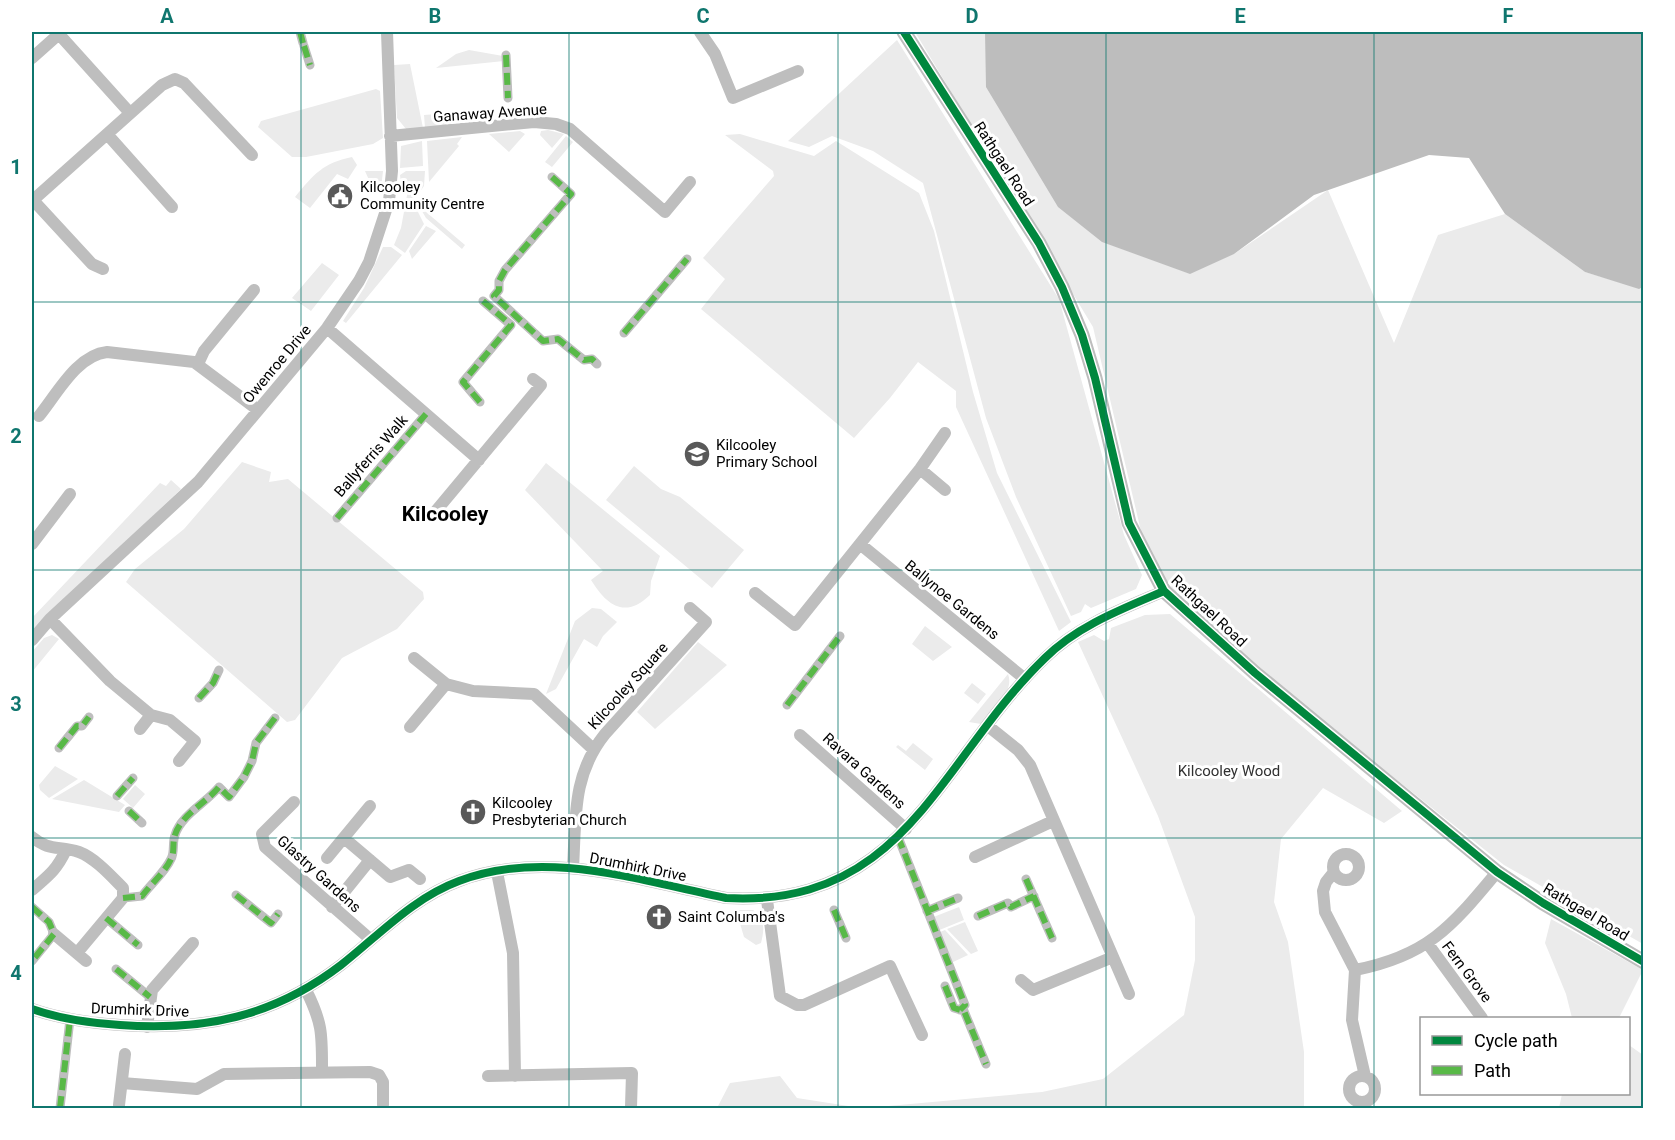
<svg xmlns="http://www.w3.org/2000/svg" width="1675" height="1140" font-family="Roboto,sans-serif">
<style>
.green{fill:#ebebeb}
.water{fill:#bdbdbd}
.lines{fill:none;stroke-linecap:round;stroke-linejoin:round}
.pedestrian{stroke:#bebebe;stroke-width:9}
.minor{stroke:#bebebe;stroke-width:12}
.tertiary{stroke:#bebebe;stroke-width:15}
.quiet{stroke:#58b947;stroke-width:6;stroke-dasharray:12 6;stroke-linecap:butt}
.cycleway-casing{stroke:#fff;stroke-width:11}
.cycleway{stroke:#00873e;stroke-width:8}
.grid{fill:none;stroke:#0f766e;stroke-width:1.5;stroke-opacity:0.55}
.labels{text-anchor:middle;stroke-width:6;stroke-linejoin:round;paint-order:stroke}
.street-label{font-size:15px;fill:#000;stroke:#fff}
.poi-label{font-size:15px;fill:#000;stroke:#fff;text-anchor:start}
.park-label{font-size:15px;fill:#313131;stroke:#fff}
.district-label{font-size:21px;font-weight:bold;fill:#000;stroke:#fff}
.neatline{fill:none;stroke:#0f766e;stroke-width:2}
.grid-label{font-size:20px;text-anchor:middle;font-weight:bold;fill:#0f766e}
</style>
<rect width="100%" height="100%" fill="#fff"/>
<path class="green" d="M 915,32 L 987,32 L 1234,254 L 1328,190 L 1394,343 L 1438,235 L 1505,214 L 1585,272 L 1643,289 L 1643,944 L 1504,865 L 1257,669 L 1170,592 L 1144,544 L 1093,327 Z
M 897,40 L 1059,299 L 1124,535 L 1142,575 L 1136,589 L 1091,608 L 1085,604 L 1081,612 L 1071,616 L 1016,497 L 986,418 L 923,183 L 873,151 L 832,136 L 809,147 L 788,141 Z
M 469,50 L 503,56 L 504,61 L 436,68 L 456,54 Z
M 410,64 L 423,128 L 406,129 L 397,118 L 394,65 Z
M 376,89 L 380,91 L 383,138 L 373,144 L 306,157 L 292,157 L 258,127 L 261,121 Z
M 450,113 L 451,125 L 425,128 L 424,115 Z
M 548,130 L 564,134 L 552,148 L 540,135 L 541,131 Z
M 520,131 L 525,134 L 509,152 L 489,134 Z
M 740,134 L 814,156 L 836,141 L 919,193 L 934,231 L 973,392 L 997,473 L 1071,622 L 1059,631 L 956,407 L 956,391 L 918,362 L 890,398 L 854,438 L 701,309 L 725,279 L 703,258 L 774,176 L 773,171 L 725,135 Z
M 566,136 L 573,142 L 552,167 L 545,162 Z
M 462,137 L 457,144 L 459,146 L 429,182 L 427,141 Z
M 422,141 L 423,166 L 400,168 L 401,146 Z
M 352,157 L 357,165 L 348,179 L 337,174 L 310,208 L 295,197 C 314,174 323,163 352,157 Z
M 365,171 L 383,171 L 381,189 L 373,189 Z
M 406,171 L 425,171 L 424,186 L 413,202 L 424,224 L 405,253 L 394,245 L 401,228 L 408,190 L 401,183 L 400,175 Z
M 419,206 L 465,245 L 462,249 L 426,218 Z
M 426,226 L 436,231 L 412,259 L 409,251 Z
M 383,247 L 391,247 L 402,255 L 346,323 L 343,321 L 364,288 Z
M 322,263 L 339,275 L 311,311 L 292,298 Z
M 242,462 L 271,472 L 269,482 L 288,479 L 423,592 L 424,599 L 397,629 L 342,658 L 295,720 L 287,722 L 126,582 L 135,569 L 184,529 Z
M 546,463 L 660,556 L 651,581 L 650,595 C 624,620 606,604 591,580 L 603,571 L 525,490 Z
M 634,466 L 661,489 L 680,497 L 744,550 L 712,588 L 606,500 Z
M 171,480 L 181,489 L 32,631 L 32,618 L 160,483 L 166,486 Z
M 592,608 L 601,609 L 617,622 L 603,636 L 597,647 L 584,639 L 556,689 L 546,694 L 575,621 Z
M 1170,614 L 1402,811 L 1384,823 L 1323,788 L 1281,839 L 1274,902 L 1288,942 L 1304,1052 L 1304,1108 L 866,1108 L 1042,1092 L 1103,1079 L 1184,1015 L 1195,960 L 1195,917 L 1158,816 L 1078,642 L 1094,635 L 1104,641 L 1109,639 L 1111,628 L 1145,615 Z
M 925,626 L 952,647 L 933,661 L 912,644 Z
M 52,635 L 59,639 L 32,672 L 32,652 L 44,638 Z
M 698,642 L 727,665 L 655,729 L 637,712 Z
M 1008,674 C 1015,692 992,710 981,724 L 969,722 Z
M 972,683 L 986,694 L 978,704 L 964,693 Z
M 913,743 L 933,759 L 925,770 L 896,747 L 898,745 L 906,751 Z
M 55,766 L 78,779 L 49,798 L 40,790 L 39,785 Z
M 84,780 L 125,805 L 119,812 L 52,799 Z
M 135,785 L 145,794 L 133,808 L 123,799 Z
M 959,907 L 964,920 L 937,931 L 931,918 Z
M 736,910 L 753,910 C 766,918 764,932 761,943 L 756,945 L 744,937 Z
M 1551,919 L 1643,970 L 1619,1018 L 1572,1018 L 1566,994 L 1545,943 Z
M 965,922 L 978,951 L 971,954 L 947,929 Z
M 945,930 L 968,955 L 951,963 L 938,933 Z
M 1629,1045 L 1643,1055 L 1643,1108 L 1559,1108 L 1562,1094 L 1628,1094 Z
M 780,1076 L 797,1098 L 861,1108 L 717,1108 L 730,1083 Z"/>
<path class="water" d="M 985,32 L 1643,32 L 1643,287 L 1639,289 L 1585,272 L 1505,214 L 1469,158 L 1429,155 L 1314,195 L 1234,254 L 1190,274 L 1102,242 L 1058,207 L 986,87 Z"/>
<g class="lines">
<path class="pedestrian" d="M 300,32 L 303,43
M 304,46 L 310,65
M 506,55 L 508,98
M 552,177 L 571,194 L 505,270 L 499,281 L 499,290 L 494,296 L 543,341 L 558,339 L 584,360 L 592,359 L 597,364
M 624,333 L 687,259
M 480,402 L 463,382 L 511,325 L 483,301
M 337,518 L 426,414
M 199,698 L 213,683 L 219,670
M 787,705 L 840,636
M 59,748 L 77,726 L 82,726 L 89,717
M 117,796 L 133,778
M 129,811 L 142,823
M 898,837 L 965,1005 L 960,1010
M 1026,879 L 1052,938
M 236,895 L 271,923 L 278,914
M 123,898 L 142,896 C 151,884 165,872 171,859 C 175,852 172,843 175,835 C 181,815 206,803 219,787 L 229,797 L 244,777 L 252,761 L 256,743 L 275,718
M 32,907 L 49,922 L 54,934 L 32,961
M 834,910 L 846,938
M 927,911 L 958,898
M 978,916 L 1008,903 L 1011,907 L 1034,896
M 106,918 L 138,945
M 116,969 L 150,997
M 945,986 L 954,1008 L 964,1011 L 986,1064
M 60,1108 L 70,1019"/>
<path class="minor" d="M 57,32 L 130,113
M 700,32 L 715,54 L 733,98 L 798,71
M 32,58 L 59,34
M 107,134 L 172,207
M 390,136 L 534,122 L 556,124 L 570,129 L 665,212 L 690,182
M 33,200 L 92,264 L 103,269
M 32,201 L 162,85 L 175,79 L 184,83 L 252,155
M 327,328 L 479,460
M 198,364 L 204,351 L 254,290
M 39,416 C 57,394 77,355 107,352 L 194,362 L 258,410
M 920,469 L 945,490
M 435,512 L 541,385 L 533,379
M 32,544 L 70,494
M 860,544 L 1025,679
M 755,593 L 795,625 L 920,469 L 945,433
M 50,619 L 110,681 L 151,715 L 170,720 L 195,741 L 179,761
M 32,640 L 50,619 L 198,482 L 327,328 L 359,281 L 369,262 L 389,201 L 392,171 L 387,32
M 414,658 L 446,684 L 473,691 L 534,694 L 593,749
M 988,726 L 1018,750 L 1030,765 L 1129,994
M 410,727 L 446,684
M 140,729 L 151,715
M 800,735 L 906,829
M 294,802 L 262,834 L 265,847 L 370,939
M 32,837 C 50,852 59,845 79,852 C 95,858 111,876 123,888 L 123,898 L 77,953
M 344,838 L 390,877 L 409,870 L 420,879
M1333 867a13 13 0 1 1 26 0a13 13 0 1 1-26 0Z
M 975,857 L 1053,821
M 327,858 L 370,806
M 573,868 C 576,818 572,775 605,734 L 706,622 L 690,608
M 497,872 L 513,953 L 515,1076
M 1334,872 L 1326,882 L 1323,891 L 1325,912 L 1355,970 L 1352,1020 L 1365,1076
M 32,890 C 48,876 56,871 66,850
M 767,900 L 780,996 L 797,1005 L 804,1005 L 890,966 L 922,1035
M 332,907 L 370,860
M 54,934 L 86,961
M 1428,944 L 1482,1018
M 1355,970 C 1428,956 1452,926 1497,872
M 1021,980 L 1033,990 L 1113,957
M 306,990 C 323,1024 322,1035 322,1072
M 32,1009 C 60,1019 90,1023 120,1025 C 204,1031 273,1017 341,965 C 379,935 413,898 459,881 C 546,848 640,881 726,898 C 906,908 939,760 1045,658 C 1077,626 1122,609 1164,591
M 147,1027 L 152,990 L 193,943
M1349 1089a13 13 0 1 1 26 0a13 13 0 1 1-26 0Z
M 488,1076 L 632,1073 L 631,1107
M 122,1083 L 197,1089 L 224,1074 L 370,1072 L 379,1075 L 383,1082 L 383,1105
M 119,1105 L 125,1054"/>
<path class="tertiary" d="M 904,32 L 1039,243 L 1062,287 L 1082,335 L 1095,378 L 1129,523 L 1164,591 L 1255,673 L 1497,872 L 1543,903 L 1644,962"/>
<path class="quiet" d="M 300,32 L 303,43
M 304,46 L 310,65
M 506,55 L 508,98
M 552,177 L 571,194 L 505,270 L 499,281 L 499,290 L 494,296 L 543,341 L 558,339 L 584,360 L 592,359 L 597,364
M 624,333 L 687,259
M 480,402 L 463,382 L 511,325 L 483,301
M 337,518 L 426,414
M 199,698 L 213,683 L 219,670
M 787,705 L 840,636
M 59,748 L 77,726 L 82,726 L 89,717
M 117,796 L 133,778
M 129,811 L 142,823
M 898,837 L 965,1005 L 960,1010
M 1026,879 L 1052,938
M 236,895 L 271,923 L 278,914
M 123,898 L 142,896 C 151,884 165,872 171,859 C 175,852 172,843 175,835 C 181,815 206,803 219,787 L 229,797 L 244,777 L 252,761 L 256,743 L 275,718
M 32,907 L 49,922 L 54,934 L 32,961
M 834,910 L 846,938
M 927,911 L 958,898
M 978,916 L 1008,903 L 1011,907 L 1034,896
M 106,918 L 138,945
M 116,969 L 150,997
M 945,986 L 954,1008 L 964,1011 L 986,1064
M 60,1108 L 70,1019"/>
<defs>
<path id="cycleway" d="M 904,32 L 1039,243 L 1062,287 L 1082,335 L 1095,378 L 1129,523 L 1164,591 L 1255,673 L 1497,872 L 1543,903 L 1644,962
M 32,1009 C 60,1019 90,1023 120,1025 C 204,1031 273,1017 341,965 C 379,935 413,898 459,881 C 546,848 640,881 726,898 C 906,908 939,760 1045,658 C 1077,626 1122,609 1164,591"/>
</defs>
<use href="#cycleway" class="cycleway-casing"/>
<use href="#cycleway" class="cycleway"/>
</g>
<path class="grid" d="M 301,32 L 301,1108M 569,32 L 569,1108M 838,32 L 838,1108M 1106,32 L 1106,1108M 1374,32 L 1374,1108M 32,302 L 1644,302M 32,570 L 1644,570M 32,838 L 1644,838"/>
<defs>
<symbol id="civic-disc" viewBox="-11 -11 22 22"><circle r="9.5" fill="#595959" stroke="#fff"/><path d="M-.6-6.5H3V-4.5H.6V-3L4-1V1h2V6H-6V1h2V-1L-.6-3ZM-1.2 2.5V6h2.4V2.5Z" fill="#fff"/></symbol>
<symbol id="school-disc" viewBox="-11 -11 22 22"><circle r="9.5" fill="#595959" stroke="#fff"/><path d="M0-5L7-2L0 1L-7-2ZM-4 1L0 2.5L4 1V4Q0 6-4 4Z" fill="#fff"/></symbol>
<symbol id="church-disc" viewBox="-11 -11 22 22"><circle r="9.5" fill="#595959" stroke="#fff"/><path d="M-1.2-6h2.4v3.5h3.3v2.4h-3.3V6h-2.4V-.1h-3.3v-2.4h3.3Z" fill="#fff"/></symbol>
</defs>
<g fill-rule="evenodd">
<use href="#civic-disc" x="325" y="181" width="30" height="30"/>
<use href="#school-disc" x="682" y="439" width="30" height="30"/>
<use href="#church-disc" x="458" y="797" width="30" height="30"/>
<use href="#church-disc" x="644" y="902" width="30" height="30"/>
</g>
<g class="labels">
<g class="street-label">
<text transform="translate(490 113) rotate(-4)" y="5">Ganaway Avenue</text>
<text transform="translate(1004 164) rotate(57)" y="5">Rathgael Road</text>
<text transform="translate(277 364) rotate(-50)" y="5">Owenroe Drive</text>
<text transform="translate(371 456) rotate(-49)" y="5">Ballyferris Walk</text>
<text transform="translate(952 600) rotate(39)" y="5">Ballynoe Gardens</text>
<text transform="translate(1209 611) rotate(43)" y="5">Rathgael Road</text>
<text transform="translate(628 686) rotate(-48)" y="5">Kilcooley Square</text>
<text transform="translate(864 771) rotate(42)" y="5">Ravara Gardens</text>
<text transform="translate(638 867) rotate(11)" y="5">Drumhirk Drive</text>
<text transform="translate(319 874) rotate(42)" y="5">Glastry Gardens</text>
<text transform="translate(1586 912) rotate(31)" y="5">Rathgael Road</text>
<text transform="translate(1467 972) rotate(53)" y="5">Fern Grove</text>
<text transform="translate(140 1010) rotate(2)" y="5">Drumhirk Drive</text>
</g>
<g class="poi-label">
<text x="360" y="192">Kilcooley<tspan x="360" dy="17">Community Centre</tspan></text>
<text x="716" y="450">Kilcooley<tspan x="716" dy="17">Primary School</tspan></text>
<text x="492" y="808">Kilcooley<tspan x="492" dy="17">Presbyterian Church</tspan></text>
<text x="678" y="922">Saint Columba's</text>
</g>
<g class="park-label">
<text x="1229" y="776">Kilcooley Wood</text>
</g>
<g class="district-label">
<text x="445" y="521">Kilcooley</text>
</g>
</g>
<rect width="1675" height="1140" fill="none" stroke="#ffffff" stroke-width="66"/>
<rect x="1420" y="1017" width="210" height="78" fill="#ffffff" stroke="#999999" stroke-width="1.5"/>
<rect x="1432" y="1036" width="30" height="9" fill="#00873e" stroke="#999999" stroke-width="1.5"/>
<text x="1474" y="1047" font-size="18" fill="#000000">Cycle path</text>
<rect x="1432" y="1066" width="30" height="9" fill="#58b947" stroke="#999999" stroke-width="1.5"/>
<text x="1474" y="1077" font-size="18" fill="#000000">Path</text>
<rect x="33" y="33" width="1609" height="1074" class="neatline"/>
<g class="grid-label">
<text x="167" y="23">A</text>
<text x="435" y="23">B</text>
<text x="703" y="23">C</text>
<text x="972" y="23">D</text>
<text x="1240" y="23">E</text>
<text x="1508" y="23">F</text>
<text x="16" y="174">1</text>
<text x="16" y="443">2</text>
<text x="16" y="711">3</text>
<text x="16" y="980">4</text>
</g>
</svg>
